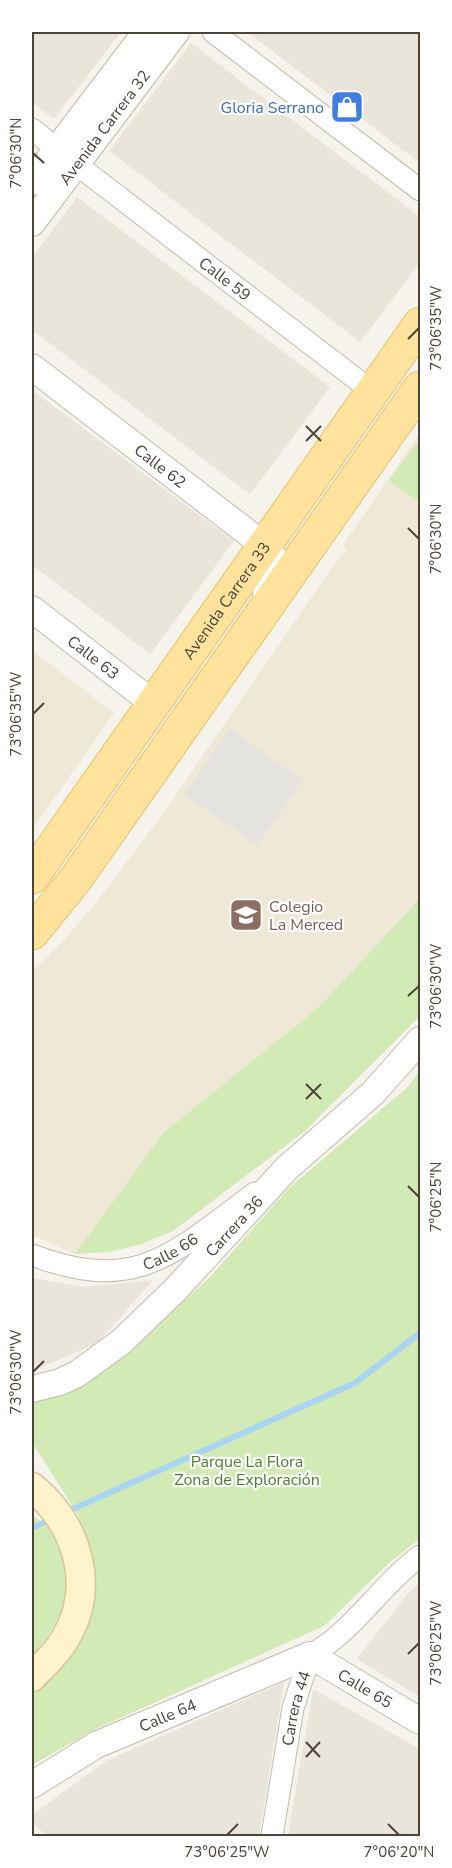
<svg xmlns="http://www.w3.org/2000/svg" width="452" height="1868" font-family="'Nunito Sans',sans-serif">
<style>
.residential{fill:#eae5da}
.education{fill:#efe8d6}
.green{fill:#d2eab5}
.parking{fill:#e5e3e0}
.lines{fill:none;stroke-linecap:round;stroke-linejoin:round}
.stream{stroke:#a9d4f2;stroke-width:6}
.minor-casing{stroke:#c2bbae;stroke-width:23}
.tertiary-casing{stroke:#c2bbae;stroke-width:28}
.secondary-casing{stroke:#d6c79b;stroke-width:31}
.primary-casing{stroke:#e6c16a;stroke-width:35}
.minor{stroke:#fff;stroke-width:21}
.tertiary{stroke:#fff;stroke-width:26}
.secondary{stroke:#fff3cd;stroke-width:28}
.primary{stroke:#ffe39c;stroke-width:33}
.ticks{fill:none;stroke:#4b4439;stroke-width:2}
.labels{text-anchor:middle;stroke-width:4.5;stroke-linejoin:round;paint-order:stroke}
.shop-label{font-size:16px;fill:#366cbe;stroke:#fff;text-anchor:end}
.street-label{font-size:16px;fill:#4b4439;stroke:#fff}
.education-label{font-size:16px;fill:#785e54;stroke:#fff;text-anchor:start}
.park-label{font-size:16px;fill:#4a7f2a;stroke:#fff}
.neatline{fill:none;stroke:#4b4439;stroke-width:2}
.ticks-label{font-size:15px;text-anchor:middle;fill:#4b4439}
</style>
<rect width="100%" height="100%" fill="#f6f3ec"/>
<path class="residential" d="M 32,32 L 121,32 L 54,119 L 32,102 Z
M 247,32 L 420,32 L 420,163 Z
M 191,43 L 420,217 L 420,262 L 360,342 L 109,151 Z
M 77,197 L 330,387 L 250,494 L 32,330 L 32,258 Z
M 32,390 L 234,541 L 150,654 L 32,565 Z
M 32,1278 L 82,1287 L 153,1280 L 98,1343 L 32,1371 Z
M 420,1583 L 420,1697 L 357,1659 L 408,1593 Z
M 284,1682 L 259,1836 L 47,1836 L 32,1823 L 32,1815 L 106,1761 Z
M 313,1689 L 420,1749 L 420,1836 L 288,1836 Z"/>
<path class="education" d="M 420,433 L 420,898 L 320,1006 L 163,1133 L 75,1254 L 32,1235 L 32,971 L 62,942 L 95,904 L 160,818 L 335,563 L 347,550 L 343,545 Z
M 32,650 L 114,713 L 32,830 Z"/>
<path class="green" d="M 420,439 L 420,504 L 389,480 Z
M 420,898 L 420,1014 L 419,1017 L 305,1131 L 173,1231 L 139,1245 L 109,1252 L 75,1254 L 163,1133 L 320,1006 Z
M 420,1069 L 420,1539 L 390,1562 L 324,1626 L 96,1729 L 32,1765 L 32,1696 L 76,1650 L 92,1614 L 93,1588 L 87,1542 L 78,1515 L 32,1442 L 32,1400 L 97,1374 L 127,1354 L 211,1276 L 289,1188 L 409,1086 Z
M 32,1514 C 37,1519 45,1524 50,1529 C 54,1534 56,1541 59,1546 C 79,1585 60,1627 32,1656 Z"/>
<path class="parking" d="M 230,729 L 302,780 L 257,845 L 185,794 Z"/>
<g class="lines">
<path class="stream" d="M 66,1512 L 355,1383 L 420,1333
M 32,1528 L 52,1519"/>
<defs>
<g id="minor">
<path d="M 213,32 L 420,190"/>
<path d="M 32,129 L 57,149"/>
<path id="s1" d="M 76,164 L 373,392"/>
<path id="s2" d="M 32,1255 C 138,1295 173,1253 255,1193"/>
<path id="s3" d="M 272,1836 L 293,1708 L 310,1655 C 356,1630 379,1586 420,1556"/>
</g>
<g id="tertiary">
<path d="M 32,182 L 146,32"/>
<path id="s4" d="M 32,223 L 176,32"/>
<path id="s5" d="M 32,367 L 265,546 C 283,565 280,575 266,595"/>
<path id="s6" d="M 32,609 L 154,704"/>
<path id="s7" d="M 32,1389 L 60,1382 L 77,1374 L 121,1342 L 175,1290 L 287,1168 L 373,1093 L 420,1040"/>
<path id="s8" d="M 32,1785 L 96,1745 L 310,1655 L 420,1721"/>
</g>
<path id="secondary" d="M 32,1487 C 77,1524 97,1586 65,1639 C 57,1654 43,1665 32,1677"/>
<g id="primary">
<path id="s9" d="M 32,877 L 420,324"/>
<path d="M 32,933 L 75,880 L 420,388"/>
</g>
</defs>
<use href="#minor" class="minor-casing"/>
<use href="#tertiary" class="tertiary-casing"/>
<use href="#secondary" class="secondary-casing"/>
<use href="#primary" class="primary-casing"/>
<use href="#minor" class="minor"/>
<use href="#tertiary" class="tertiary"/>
<use href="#secondary" class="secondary"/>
<use href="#primary" class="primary"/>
</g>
<path class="ticks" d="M 33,153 L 44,163M 408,339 L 419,328M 306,426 L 321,441M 306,441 L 321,426M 408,528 L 419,539M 33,714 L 44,703M 408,996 L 419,986M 306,1084 L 321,1099M 306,1099 L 321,1084M 408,1186 L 419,1197M 33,1372 L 44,1361M 408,1654 L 419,1643M 306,1742 L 320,1757M 306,1757 L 320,1742M 388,1824 L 399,1835M 227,1835 L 238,1824"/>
<defs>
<symbol id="shop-square" viewBox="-11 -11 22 22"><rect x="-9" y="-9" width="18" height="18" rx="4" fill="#3f7fe0" stroke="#fff"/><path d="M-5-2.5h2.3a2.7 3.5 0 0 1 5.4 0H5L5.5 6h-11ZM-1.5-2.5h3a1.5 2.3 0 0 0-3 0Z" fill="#fff"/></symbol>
<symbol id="school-square" viewBox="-11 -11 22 22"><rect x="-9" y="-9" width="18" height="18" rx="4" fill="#8d6e63" stroke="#fff"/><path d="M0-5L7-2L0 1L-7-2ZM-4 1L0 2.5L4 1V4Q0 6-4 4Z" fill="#fff"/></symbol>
</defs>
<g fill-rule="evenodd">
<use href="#shop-square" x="328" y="88" width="38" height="38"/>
<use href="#school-square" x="227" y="896" width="38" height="38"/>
</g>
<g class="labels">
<g class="shop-label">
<text x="324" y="113">Gloria Serrano</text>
</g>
<g class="street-label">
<text dy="6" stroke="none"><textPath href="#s4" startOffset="120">Avenida Carrera 32</textPath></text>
<text dy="6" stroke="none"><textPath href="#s1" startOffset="188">Calle 59</textPath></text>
<text dy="6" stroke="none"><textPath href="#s5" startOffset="162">Calle 62</textPath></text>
<text dy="6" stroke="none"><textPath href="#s9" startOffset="338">Avenida Carrera 33</textPath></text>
<text dy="6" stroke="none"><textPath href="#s6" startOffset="78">Calle 63</textPath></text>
<text dy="6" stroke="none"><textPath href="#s7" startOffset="264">Carrera 36</textPath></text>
<text dy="6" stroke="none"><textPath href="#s2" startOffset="144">Calle 66</textPath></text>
<text dy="6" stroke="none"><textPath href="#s8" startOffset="372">Calle 65</textPath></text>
<text dy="6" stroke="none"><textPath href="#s3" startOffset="130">Carrera 44</textPath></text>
<text dy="6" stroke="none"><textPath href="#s8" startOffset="153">Calle 64</textPath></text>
</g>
<g class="education-label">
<text x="269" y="912">Colegio<tspan x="269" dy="18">La Merced</tspan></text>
</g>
<g class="park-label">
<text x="247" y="1467">Parque La Flora<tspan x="247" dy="18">Zona de Exploración</tspan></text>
</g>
</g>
<rect width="452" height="1868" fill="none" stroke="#ffffff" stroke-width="66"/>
<rect x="33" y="33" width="386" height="1802" class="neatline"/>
<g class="ticks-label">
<text transform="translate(16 153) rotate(-90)" y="5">7°06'30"N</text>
<text transform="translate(436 328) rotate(-90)" y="5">73°06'35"W</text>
<text transform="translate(436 539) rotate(-90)" y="5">7°06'30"N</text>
<text transform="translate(16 714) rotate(-90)" y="5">73°06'35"W</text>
<text transform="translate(436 986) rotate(-90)" y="5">73°06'30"W</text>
<text transform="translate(436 1197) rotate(-90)" y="5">7°06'25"N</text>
<text transform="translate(16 1372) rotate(-90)" y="5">73°06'30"W</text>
<text transform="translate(436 1643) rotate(-90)" y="5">73°06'25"W</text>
<text x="227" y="1857">73°06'25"W</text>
<text x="399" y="1857">7°06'20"N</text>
</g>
</svg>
